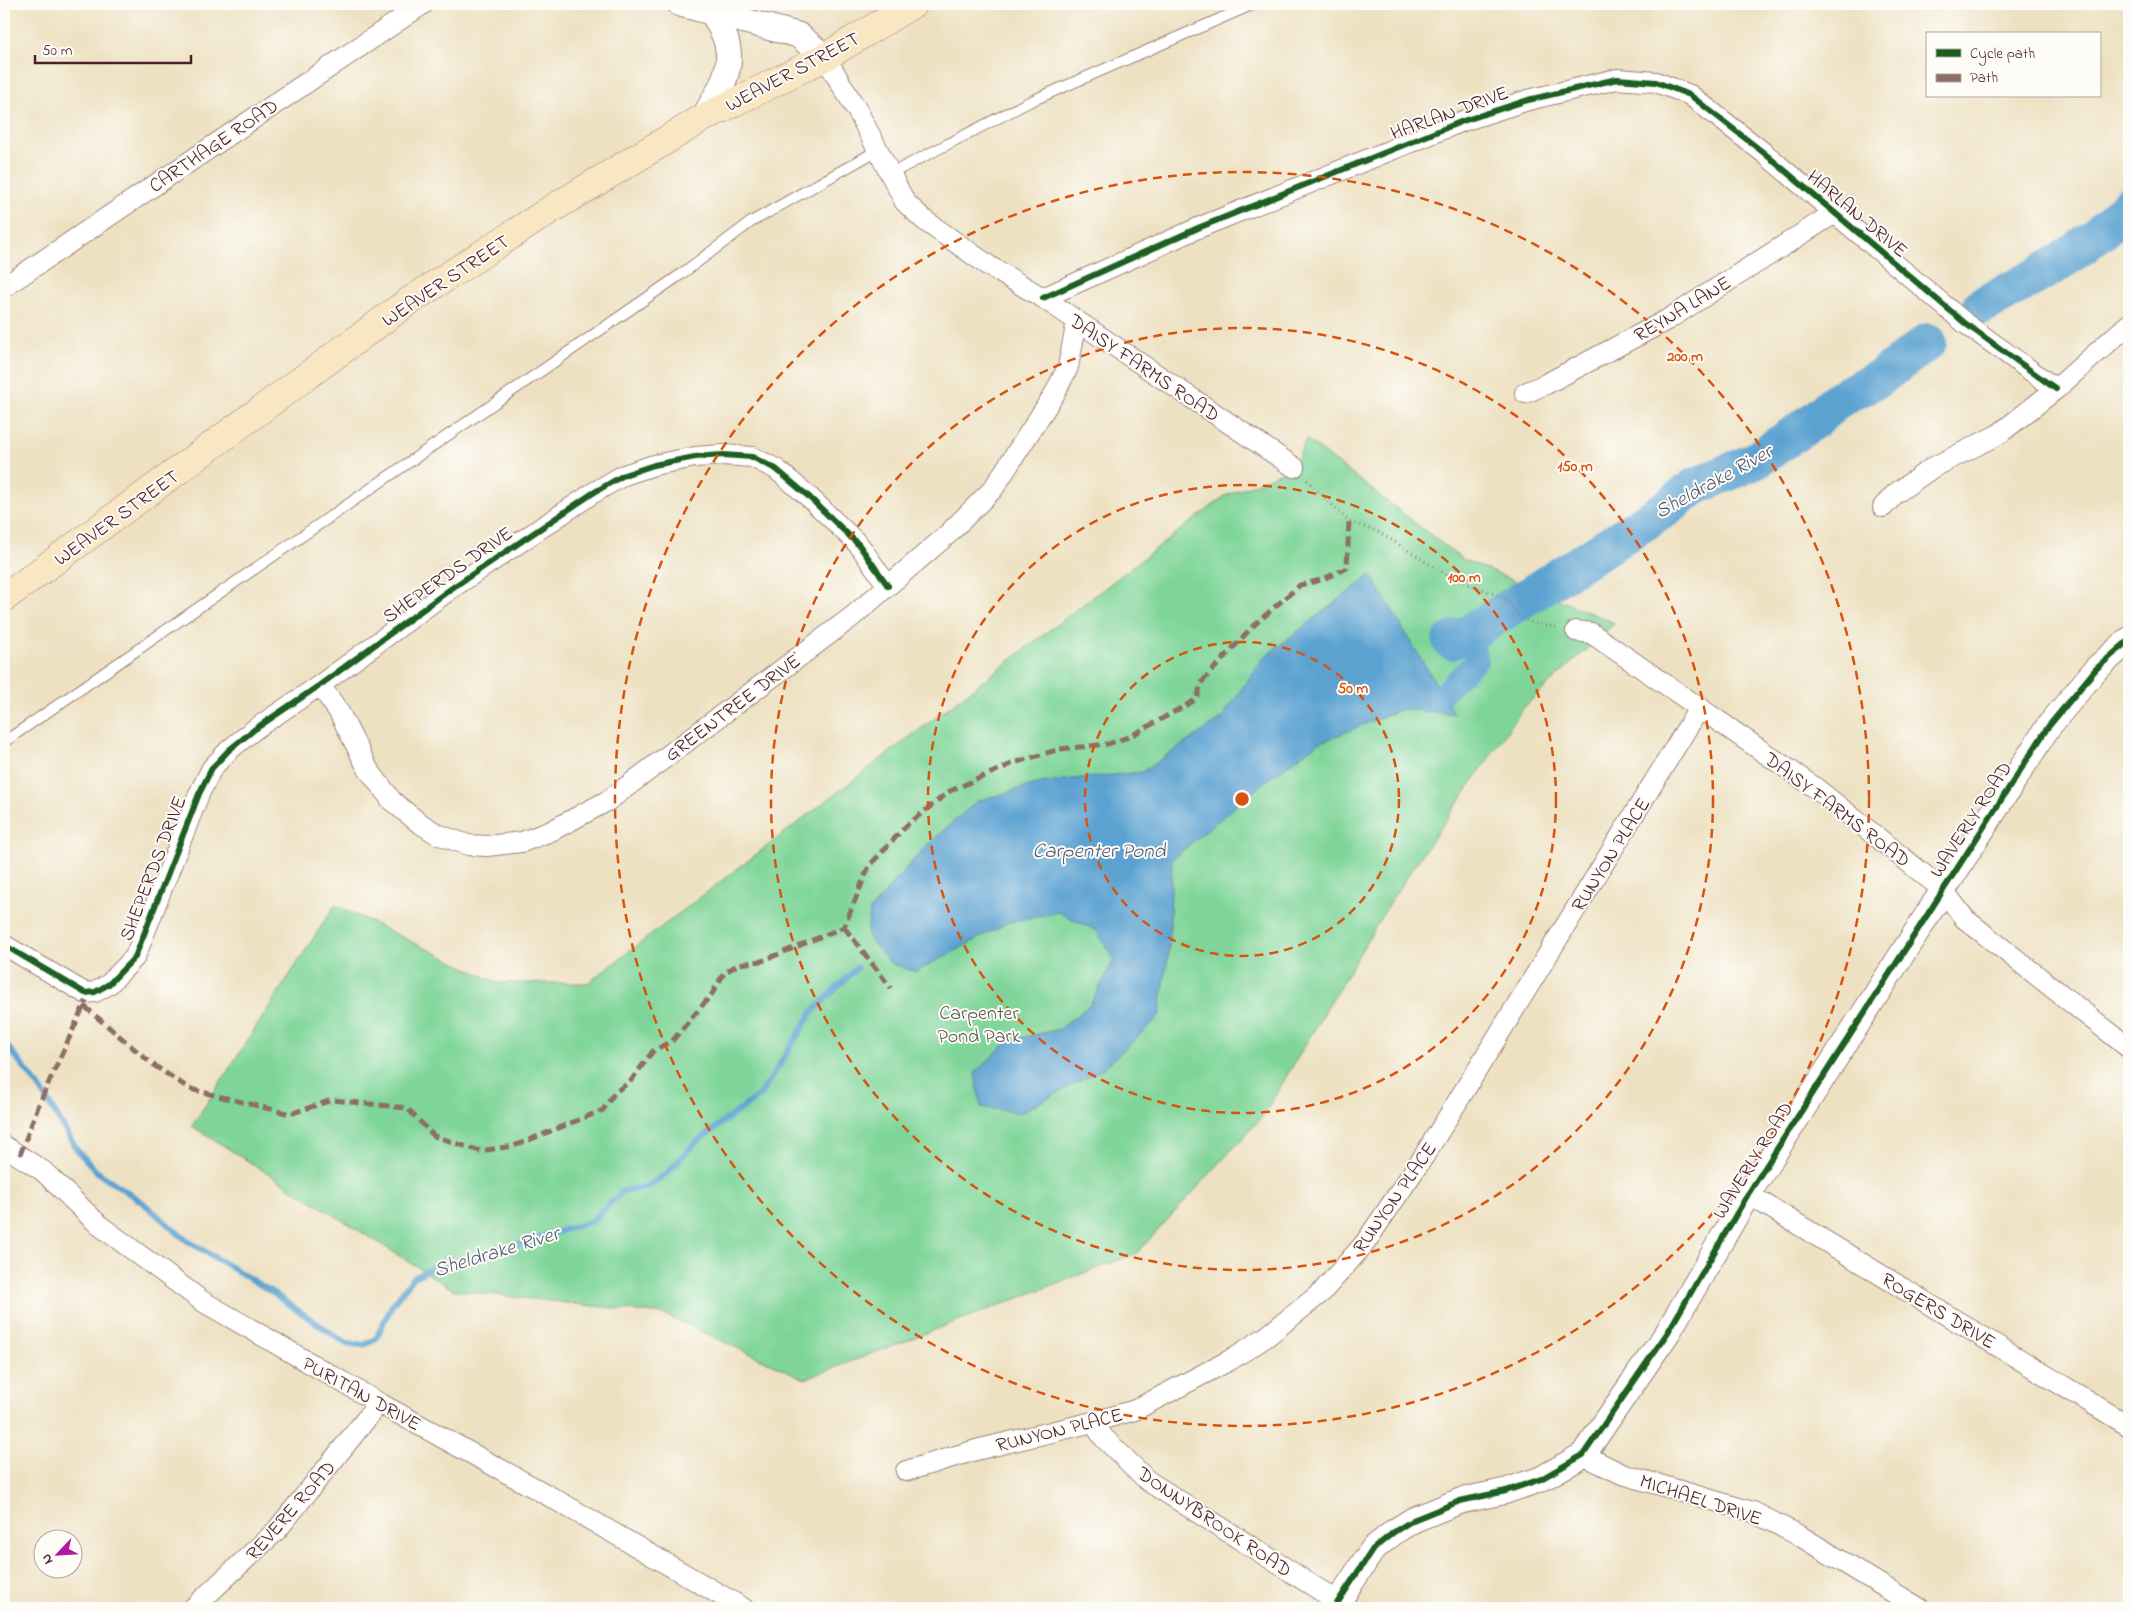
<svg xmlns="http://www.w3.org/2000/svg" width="2133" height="1612" font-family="'Indie Flower',sans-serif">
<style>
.green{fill:#7fd599;stroke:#647a62}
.water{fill:#5ba2d1;stroke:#52607e}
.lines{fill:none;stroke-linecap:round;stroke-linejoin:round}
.stream{stroke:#5ba2d1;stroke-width:6}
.canal{stroke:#5ba2d1;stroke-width:22}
.river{stroke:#5ba2d1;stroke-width:38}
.service-casing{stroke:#9c8076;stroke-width:12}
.minor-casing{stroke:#9c8076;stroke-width:22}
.tertiary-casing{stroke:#9c8076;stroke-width:27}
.secondary-casing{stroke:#9c8076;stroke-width:29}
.path{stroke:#9c8076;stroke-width:3;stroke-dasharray:1 4;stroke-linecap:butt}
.service{stroke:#fff;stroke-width:10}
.minor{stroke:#fff;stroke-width:20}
.tertiary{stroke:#fff;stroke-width:25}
.secondary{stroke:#f9e7c3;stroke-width:28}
.quiet{stroke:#8d6e63;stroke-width:5;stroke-dasharray:10 5;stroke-linecap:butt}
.cycleway-casing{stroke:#fdfcf7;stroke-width:9}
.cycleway{stroke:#1b5e20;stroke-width:6}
.ring{fill:none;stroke:#d8530f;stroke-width:2.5;stroke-dasharray:9 6}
.labels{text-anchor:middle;stroke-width:4;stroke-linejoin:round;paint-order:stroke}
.street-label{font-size:20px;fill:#4a1f2b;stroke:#fdfcf7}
.park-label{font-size:20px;fill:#5a564c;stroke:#fdfcf7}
.water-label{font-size:21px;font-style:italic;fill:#525a76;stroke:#fdfcf7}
.centre{fill:#d8530f;stroke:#fdfcf7;stroke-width:2.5}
.ring-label{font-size:15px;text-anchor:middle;font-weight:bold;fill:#d8530f;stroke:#fdfcf7;stroke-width:4;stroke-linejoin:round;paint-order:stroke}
</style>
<rect width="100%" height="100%" fill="#fdfcf7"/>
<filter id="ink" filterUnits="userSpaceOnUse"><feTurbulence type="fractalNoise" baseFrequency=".02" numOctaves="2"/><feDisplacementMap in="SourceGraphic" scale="10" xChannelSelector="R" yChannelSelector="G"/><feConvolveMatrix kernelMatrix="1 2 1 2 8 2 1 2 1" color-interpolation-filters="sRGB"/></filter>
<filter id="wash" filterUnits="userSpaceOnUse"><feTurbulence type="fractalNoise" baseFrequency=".0096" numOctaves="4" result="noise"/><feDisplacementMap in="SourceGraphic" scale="20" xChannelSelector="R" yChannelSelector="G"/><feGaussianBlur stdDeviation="1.12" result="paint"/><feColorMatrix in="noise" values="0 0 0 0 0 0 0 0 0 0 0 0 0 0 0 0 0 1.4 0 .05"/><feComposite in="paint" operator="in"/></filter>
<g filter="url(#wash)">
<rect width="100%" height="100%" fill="#eee1c2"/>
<path class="green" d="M 1306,439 L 1462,559 L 1615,623 L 1524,707 L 1393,897 L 1263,1116 L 1137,1253 L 805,1379 L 663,1314 L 454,1290 L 192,1126 L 335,905 L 498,983 L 588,983 L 1225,496 L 1294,467 Z"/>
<path class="water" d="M 1371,575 L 1454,714 L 1401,709 L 1317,744 L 1267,780 L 1172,859 L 1169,949 L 1159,1017 L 1104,1068 L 1020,1113 L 981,1107 L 975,1073 L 1008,1041 L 1060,1029 L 1090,1005 L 1114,960 L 1097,931 L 1058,912 L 1009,922 L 916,972 L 890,963 L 867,936 L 870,910 L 925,847 L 977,801 L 1044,782 L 1142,772 L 1221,719 L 1263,658 Z"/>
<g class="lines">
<path class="stream" d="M 4,1042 L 40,1088 L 77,1150 L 96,1171 L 142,1202 L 186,1240 L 267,1289 L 347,1344 L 364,1345 L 376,1339 L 392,1305 L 414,1277 L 437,1266 L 486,1255 L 592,1221 L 623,1191 L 647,1187 L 667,1173 L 694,1144 L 761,1094 L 813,1011 L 857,968"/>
<path class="canal" d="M 1442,694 L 1477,660 L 1470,633"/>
<path class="river" d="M 1981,306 C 2039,276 2084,252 2129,205
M 1451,641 L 1470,633 L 1667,508 L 1694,487 L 1755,461 L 1816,419 L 1839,399 L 1878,379 L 1928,342"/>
</g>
</g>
<g filter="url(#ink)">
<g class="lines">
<defs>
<path id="service" d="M 890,174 L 1029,102 L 1254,4
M 4,742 L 680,275 L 751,222 L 878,150"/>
<path id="minor" d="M 825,57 L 858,112 L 905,202 L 924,220 L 989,266 L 1043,298 L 1294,467
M 4,287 L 423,4
M 1043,298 L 1198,228 L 1463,121 L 1528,100 L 1617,79 L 1656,82 L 1690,95 L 1764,153 L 1966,324 L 2056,389
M 1525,393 L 1546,384 L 1667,320 L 1833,214
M 1883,507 L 1895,494 L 1932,468 L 1999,434 L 2056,389 L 2129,324
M 1576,631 L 1591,633 L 1817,789 L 1943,890 L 1965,919 L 2129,1048
M 320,685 L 339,712 L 368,769 L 392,801 L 418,822 L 437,834 L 468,845 L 487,846 L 522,842 L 551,831 L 609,800 L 853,616 L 946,536 L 993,489 L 1055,393 L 1068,367 L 1077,321
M 4,945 L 85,993 L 95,992 L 109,984 L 135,957 L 199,794 L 212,768 L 229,750 L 255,729 L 320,685 L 452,588 L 593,493 L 624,475 L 654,465 L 695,457 L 723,455 L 752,457 L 776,469 L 808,496 L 859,545 L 888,586
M 4,1146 L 43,1171 L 99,1225 L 202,1301 L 379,1403 L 551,1497 L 743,1608
M 1748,1194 L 2129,1426
M 1093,1422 L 1103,1437 L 1148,1481 L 1348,1608
M 1583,1455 L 1622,1474 L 1753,1512 L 1800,1536 L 1919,1608
M 906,1471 L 976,1450 L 1093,1422 L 1135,1410 L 1230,1360 L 1266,1337 L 1322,1292 L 1365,1243 L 1424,1156 L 1700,707
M 193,1608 L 277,1530 L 379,1403"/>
<path id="tertiary" d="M 680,4 L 798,35 L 825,57
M 703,118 C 717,95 734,72 727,44 C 725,34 718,24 714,15
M 1334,1608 L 1373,1549 L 1394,1532 L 1413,1520 L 1460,1501 L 1506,1491 L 1541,1479 L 1583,1455 L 1668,1332 L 1748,1194 L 2048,727 L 2096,669 L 2129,640"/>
<path id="secondary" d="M 4,598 L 405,304 L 550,210 L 703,118 L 825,57 L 913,4"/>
</defs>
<use href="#service" class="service-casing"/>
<use href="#minor" class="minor-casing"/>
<use href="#tertiary" class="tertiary-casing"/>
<use href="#secondary" class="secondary-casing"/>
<path class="path" d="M 1307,480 L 1349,522 L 1377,531 L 1450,577 L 1505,598 L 1521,618 L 1530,622 L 1558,628"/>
<use href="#service" class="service"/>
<use href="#minor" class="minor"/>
<use href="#tertiary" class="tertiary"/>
<use href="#secondary" class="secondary"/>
<path class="quiet" d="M 844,927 L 891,988
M 84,1006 L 152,1064 L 190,1089 L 290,1114 L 332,1100 L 407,1108 L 434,1136 L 480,1151 L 514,1146 L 603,1110 L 615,1092 L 630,1082 L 653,1051 L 673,1040 L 712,994 L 724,973 L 739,964 L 762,961 L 844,927 L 869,866 L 907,825 L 950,791 L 1014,763 L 1060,749 L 1108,744 L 1131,736 L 1197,699 L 1201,683 L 1253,626 L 1300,585 L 1321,580 L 1347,568 L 1349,522
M 20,1155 L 39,1104 L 86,1001"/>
<defs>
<path id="cycleway" d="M 1043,298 L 1198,228 L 1463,121 L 1528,100 L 1617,79 L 1656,82 L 1690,95 L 1764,153 L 1966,324 L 2056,389
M 4,945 L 85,993 L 95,992 L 109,984 L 135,957 L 199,794 L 212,768 L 229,750 L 255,729 L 320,685 L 452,588 L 593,493 L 624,475 L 654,465 L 695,457 L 723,455 L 752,457 L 776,469 L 808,496 L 859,545 L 888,586
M 1334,1608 L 1373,1549 L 1394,1532 L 1413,1520 L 1460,1501 L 1506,1491 L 1541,1479 L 1583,1455 L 1668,1332 L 1748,1194 L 2048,727 L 2096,669 L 2129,640"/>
</defs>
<use href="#cycleway" class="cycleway-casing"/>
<use href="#cycleway" class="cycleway"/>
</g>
</g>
<g class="ring">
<circle cx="1242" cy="799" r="157"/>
<circle cx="1242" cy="799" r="314"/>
<circle cx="1242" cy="799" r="471"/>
<circle cx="1242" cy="799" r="627"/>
</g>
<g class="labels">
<g class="street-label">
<text transform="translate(792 71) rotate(-28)" y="7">WEAVER STREET</text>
<text transform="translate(1449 112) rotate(-20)" y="7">HARLAN DRIVE</text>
<text transform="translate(213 145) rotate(-34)" y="7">CARTHAGE ROAD</text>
<text transform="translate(1858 213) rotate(40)" y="7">HARLAN DRIVE</text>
<text transform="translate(445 280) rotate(-34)" y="7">WEAVER STREET</text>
<text transform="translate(1682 308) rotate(-31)" y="7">REYNA LANE</text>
<text transform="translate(1145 367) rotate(34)" y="7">DAISY FARMS ROAD</text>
<text transform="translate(116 517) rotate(-36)" y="7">WEAVER STREET</text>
<text transform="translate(447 574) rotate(-35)" y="7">SHEPERDS DRIVE</text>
<text transform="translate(732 707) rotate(-37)" y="7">GREENTREE DRIVE</text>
<text transform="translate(1838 809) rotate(37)" y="7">DAISY FARMS ROAD</text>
<text transform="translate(1970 819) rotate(-57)" y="7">WAVERLY ROAD</text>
<text transform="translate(1610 854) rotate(-58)" y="7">RUNYON PLACE</text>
<text transform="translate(152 868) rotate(-69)" y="7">SHEPERDS DRIVE</text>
<text transform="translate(1752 1160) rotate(-58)" y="7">WAVERLY ROAD</text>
<text transform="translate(1394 1197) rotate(-55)" y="7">RUNYON PLACE</text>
<text transform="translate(1939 1310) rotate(31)" y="7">ROGERS DRIVE</text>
<text transform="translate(362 1393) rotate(29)" y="7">PURITAN DRIVE</text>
<text transform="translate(1059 1429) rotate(-14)" y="7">RUNYON PLACE</text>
<text transform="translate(1701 1499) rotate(18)" y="7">MICHAEL DRIVE</text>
<text transform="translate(290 1510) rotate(-49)" y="7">REVERE ROAD</text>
<text transform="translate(1215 1521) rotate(34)" y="7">DONNYBROOK ROAD</text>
</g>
<g class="park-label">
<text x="979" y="1019">Carpenter<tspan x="979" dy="23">Pond Park</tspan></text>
</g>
<g class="water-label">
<text transform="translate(1713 481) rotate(-29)" y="7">Sheldrake River</text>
<text x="1099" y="857">Carpenter Pond</text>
<text transform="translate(496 1251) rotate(-17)" y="7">Sheldrake River</text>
</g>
</g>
<circle cx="1242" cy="799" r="8" class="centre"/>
<g class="ring-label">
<text x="1685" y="361">200 m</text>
<text x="1575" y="471">150 m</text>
<text x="1464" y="582">100 m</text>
<text x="1353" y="693">50 m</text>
</g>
<rect width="2133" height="1612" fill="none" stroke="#fdfcf7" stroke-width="20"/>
<rect x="1926" y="32" width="175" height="65" fill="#fdfcf7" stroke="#b5a4a5"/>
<rect x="1936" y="49" width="25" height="8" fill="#1b5e20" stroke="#b5a4a5"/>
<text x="1970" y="58" font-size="15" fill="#4a1f2b">Cycle path</text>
<rect x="1936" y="74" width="25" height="8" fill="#8d6e63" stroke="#b5a4a5"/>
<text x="1970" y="82" font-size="15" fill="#4a1f2b">Path</text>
<g transform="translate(58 1554) rotate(245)"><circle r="24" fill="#fdfcf7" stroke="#b5a4a5"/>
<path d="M0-4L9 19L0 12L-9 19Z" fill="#b5179e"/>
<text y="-8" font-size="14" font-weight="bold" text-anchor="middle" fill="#4a1f2b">N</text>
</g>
<path d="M35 55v8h156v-8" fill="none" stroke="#4a1f2b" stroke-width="2.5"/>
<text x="42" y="55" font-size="15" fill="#4a1f2b" stroke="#fdfcf7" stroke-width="4" paint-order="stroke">50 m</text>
</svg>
